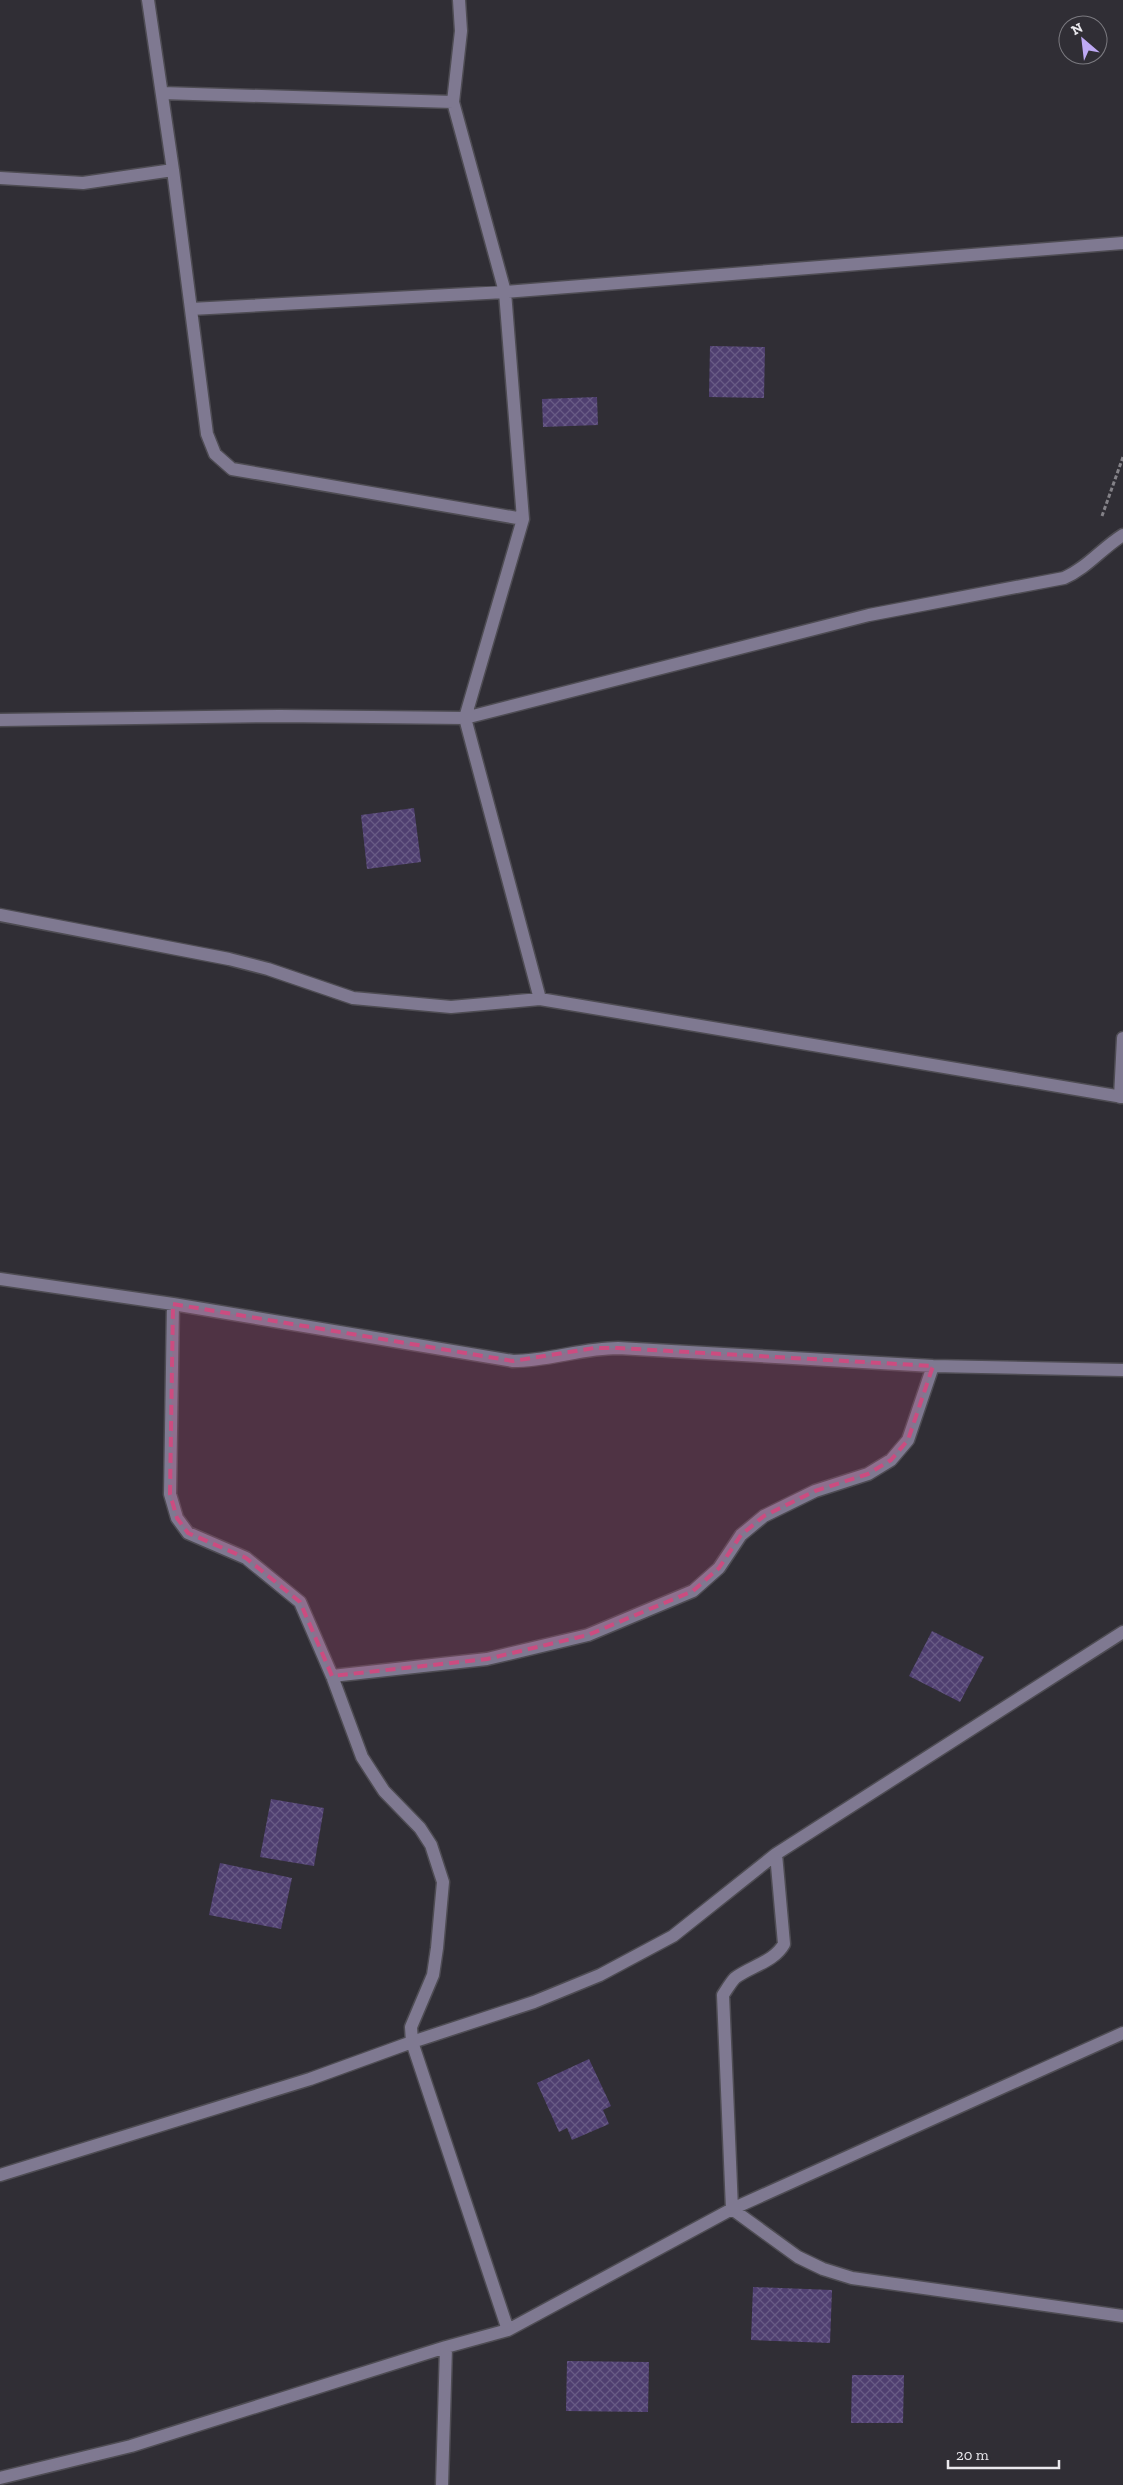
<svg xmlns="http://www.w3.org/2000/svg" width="1123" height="2485" font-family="'Zilla Slab',serif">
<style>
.building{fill:url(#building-cross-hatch)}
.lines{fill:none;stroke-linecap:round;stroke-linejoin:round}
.minor-casing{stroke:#4e4c53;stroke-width:15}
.path{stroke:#848288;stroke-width:3;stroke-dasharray:4 2.5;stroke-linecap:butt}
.minor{stroke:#7f7991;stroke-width:12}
.marked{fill:#cc4c80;fill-opacity:0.2;stroke:#cc4c80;stroke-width:4;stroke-dasharray:10 6;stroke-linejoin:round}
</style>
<defs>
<pattern id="building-cross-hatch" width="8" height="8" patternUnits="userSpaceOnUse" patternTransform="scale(1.25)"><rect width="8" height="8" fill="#4f3f70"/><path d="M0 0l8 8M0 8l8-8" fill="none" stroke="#685b85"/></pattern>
</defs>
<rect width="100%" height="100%" fill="#302e35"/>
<path class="building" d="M 710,346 L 765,347 L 764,398 L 709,397 Z
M 597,397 L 598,425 L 543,427 L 542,399 Z
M 414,808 L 421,862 L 367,869 L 361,815 Z
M 932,1631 L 984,1657 L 960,1702 L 909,1676 Z
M 271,1799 L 324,1808 L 314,1866 L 260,1857 Z
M 220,1863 L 292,1878 L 281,1929 L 209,1915 Z
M 589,2059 L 611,2106 L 603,2110 L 609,2124 L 572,2140 L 567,2128 L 559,2132 L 537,2083 Z
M 753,2287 L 832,2290 L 830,2343 L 751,2340 Z
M 567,2361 L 649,2362 L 648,2412 L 566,2411 Z
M 852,2375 L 904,2375 L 903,2423 L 851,2423 Z"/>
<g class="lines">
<defs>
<path id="minor" d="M 459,0 L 461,31 L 453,102 L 505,292 L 523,519 L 465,718 L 540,999
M 162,93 L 453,102
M 173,170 L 207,434 L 215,454 L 232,469 L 523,519
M 0,178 L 83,183 L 173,170 L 148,0
M 191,309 L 505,292 L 1123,243
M 0,720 L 280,716 L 465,718 L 869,615 L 1064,578 C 1087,568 1102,548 1123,535
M 0,915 L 229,959 L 268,969 L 353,998 L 451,1007 L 540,999 L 1123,1097
M 1120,1097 L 1123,1038
M 0,1279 L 173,1304 L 513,1361 C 549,1361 582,1348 618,1348 L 933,1366 L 1123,1370
M 173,1304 L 170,1494 L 177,1518 L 188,1533 L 246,1558 L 300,1602 L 332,1676 L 362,1757 L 384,1791 L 420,1828 L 431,1845 L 443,1882 L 437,1948 L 433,1975 L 411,2027 L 412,2042 L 508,2330
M 332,1676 L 487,1659 L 588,1635 L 693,1591 L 719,1568 L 741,1535 L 764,1516 L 815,1491 L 868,1474 L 891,1460 L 908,1440 L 933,1366
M 776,1854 L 784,1944 C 774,1962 751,1966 735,1978 C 731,1982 727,1989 723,1995 L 732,2209 L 798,2257 L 823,2269 L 852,2278 L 1123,2316
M 0,2175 L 310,2079 L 412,2042 L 534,2002 L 600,1975 L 673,1936 L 776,1854 L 1123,1632
M 0,2478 L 131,2446 L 446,2347 L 508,2330 L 732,2209 L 1123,2033
M 442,2485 L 446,2347"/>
</defs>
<use href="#minor" class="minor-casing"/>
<path class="path" d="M 1102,516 L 1123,457"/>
<use href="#minor" class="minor"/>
</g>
<path class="marked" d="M 173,1304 L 513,1361 L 594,1348 L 618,1348 L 933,1366 L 908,1440 L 891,1460 L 868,1474 L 815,1491 L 764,1516 L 741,1535 L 719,1568 L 693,1591 L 588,1635 L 487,1659 L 332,1676 L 300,1602 L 246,1558 L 188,1533 L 177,1518 L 170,1494 Z"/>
<g transform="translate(1083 40) rotate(332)"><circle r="24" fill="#302e35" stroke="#7a797f"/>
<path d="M0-4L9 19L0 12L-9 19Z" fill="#bea9f4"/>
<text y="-8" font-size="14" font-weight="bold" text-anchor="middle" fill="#eae9ee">N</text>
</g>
<path d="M948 2460v8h111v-8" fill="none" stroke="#eae9ee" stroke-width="2.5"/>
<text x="956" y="2460" font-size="15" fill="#eae9ee" stroke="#302e35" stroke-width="4" paint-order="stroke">20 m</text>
</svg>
